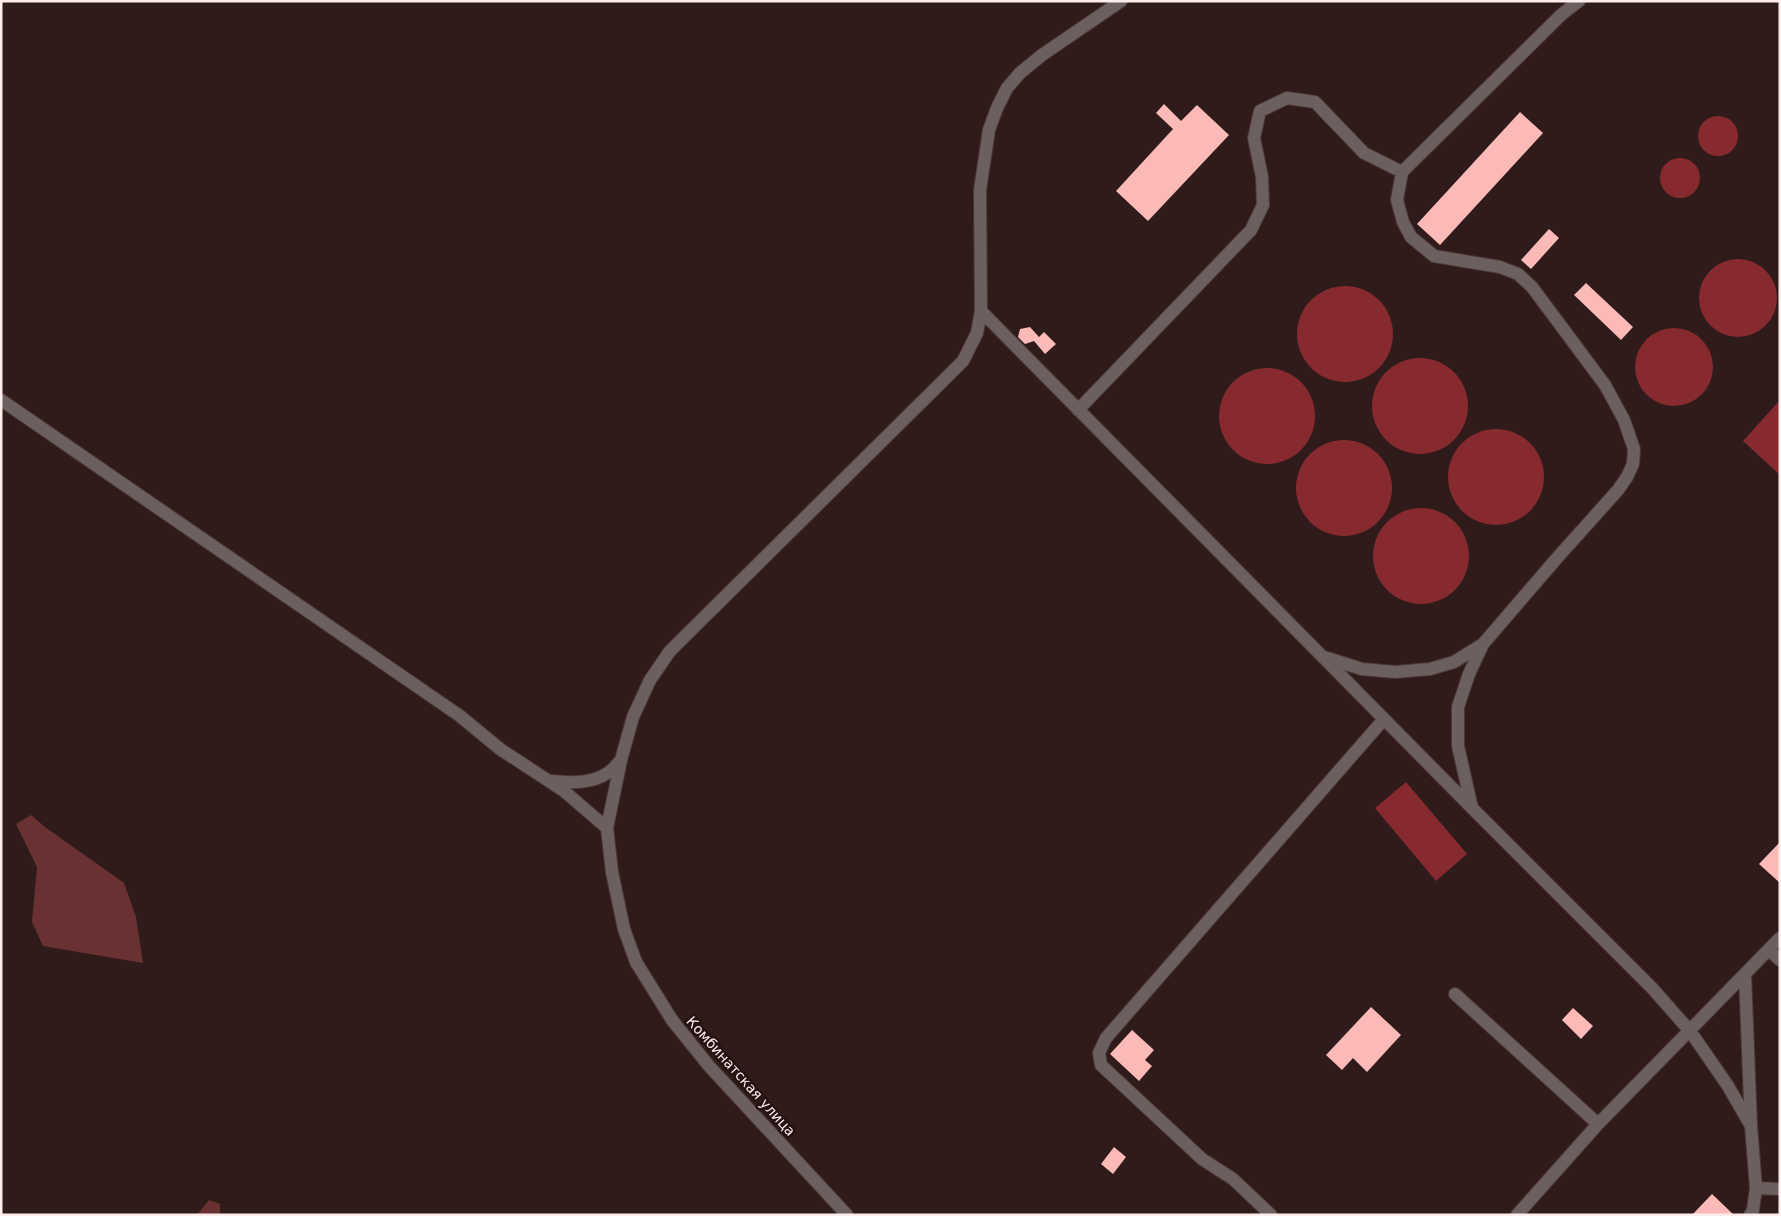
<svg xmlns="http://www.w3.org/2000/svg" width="1781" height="1216" font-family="'DejaVu Sans',sans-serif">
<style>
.green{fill:#693132}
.water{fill:#872a30}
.building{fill:#fbbab8}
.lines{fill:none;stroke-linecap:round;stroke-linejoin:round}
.minor-casing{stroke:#4d3938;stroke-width:14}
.minor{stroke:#6b605f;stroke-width:12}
.labels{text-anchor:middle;stroke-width:5;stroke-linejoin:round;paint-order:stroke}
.street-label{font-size:14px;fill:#fceeed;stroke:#251212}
</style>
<rect width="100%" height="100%" fill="#301b1b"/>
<path class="green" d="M 31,815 L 45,827 L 124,883 L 136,917 L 143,963 L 43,946 L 32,922 L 37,867 L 16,824 Z
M 209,1200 L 220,1204 L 220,1215 L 197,1215 Z"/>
<path class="water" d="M1698 136a20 20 0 1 1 40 0a20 20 0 1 1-40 0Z
M1660 178a20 20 0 1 1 40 0a20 20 0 1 1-40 0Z
M1699 298a39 39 0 1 1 78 0a39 39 0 1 1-78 0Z
M1297 334a48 48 0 1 1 96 0a48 48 0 1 1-96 0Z
M1635 367a39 39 0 1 1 78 0a39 39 0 1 1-78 0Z
M1372 406a48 48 0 1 1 96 0a48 48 0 1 1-96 0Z
M1219 416a48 48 0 1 1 96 0a48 48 0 1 1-96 0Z
M 1780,400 L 1780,475 L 1743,441 Z
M1448 477a48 48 0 1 1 96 0a48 48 0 1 1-96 0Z
M1296 488a48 48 0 1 1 96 0a48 48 0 1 1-96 0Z
M1373 556a48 48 0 1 1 96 0a48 48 0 1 1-96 0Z
M 1406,782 L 1467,854 L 1436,881 L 1375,808 Z"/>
<path class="building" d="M 1164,104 L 1181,121 L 1197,105 L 1229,135 L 1148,221 L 1116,191 L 1173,129 L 1156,113 Z
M 1520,112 L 1543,133 L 1440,245 L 1417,224 Z
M 1549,229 L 1559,238 L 1531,269 L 1521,260 Z
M 1586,283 L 1633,327 L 1621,340 L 1574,295 Z
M 1030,327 L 1039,337 L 1044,332 L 1056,344 L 1045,354 L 1034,341 L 1025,344 L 1018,337 L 1020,329 Z
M 1780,842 L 1780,883 L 1759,864 Z
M 1371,1007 L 1401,1035 L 1367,1072 L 1353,1058 L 1342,1070 L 1326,1055 Z
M 1573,1008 L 1593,1026 L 1581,1039 L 1562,1020 Z
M 1132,1030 L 1154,1050 L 1145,1060 L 1152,1066 L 1139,1081 L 1110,1054 Z
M 1114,1147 L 1126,1157 L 1113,1174 L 1101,1164 Z
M 1712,1194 L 1734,1215 L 1692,1215 Z"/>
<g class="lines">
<defs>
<path id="minor" d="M 1402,172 L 1562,14 L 1579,1
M 981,311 L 1472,808 L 1652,988 L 1690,1031 L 1728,1086 L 1751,1126
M 1,400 L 460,716 L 500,749 L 564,791 L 607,828
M 1078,410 L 1251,230 L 1263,205 L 1262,177 L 1254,138 L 1260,111 L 1287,98 L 1315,102 L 1364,153 L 1402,172 L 1397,200 L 1403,222 L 1411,237 L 1434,256 L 1500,267 L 1518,274 L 1532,287 L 1605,385 L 1624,420 L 1634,449 L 1633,464 L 1627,477 L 1618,490 L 1557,558 L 1483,644 L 1469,674 L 1458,707 L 1458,746 L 1472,808
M 1324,657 L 1362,669 L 1395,672 L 1430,669 L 1454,662 L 1483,644
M 550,781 C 570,783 593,784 609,772 C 614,769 617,764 621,760
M 1769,950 L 1780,960
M 1745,974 L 1751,1126 L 1756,1188 L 1753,1210 L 1750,1215
M 1455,994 L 1598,1124
M 1756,1188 L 1780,1189
M 847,1215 L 709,1066 L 672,1020 L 636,962 L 624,929 L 612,872 L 607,828 L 621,760 L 633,717 L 650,680 L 670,651 L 963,361 L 977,333 L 981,311 L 980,190 L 989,130 L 997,108 L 1007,88 L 1020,73 L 1042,55 L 1121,1
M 1271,1215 L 1233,1179 L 1202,1159 L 1101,1065 L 1099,1053 L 1106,1038 L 1384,719
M 1517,1215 L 1598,1124 L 1780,938"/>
</defs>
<use href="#minor" class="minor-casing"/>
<use href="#minor" class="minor"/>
</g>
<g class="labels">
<g class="street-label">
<text transform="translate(741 1076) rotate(48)" y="5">Комбинатская улица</text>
</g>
</g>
<rect width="1781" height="1216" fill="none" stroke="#fceeed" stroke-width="5"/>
</svg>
